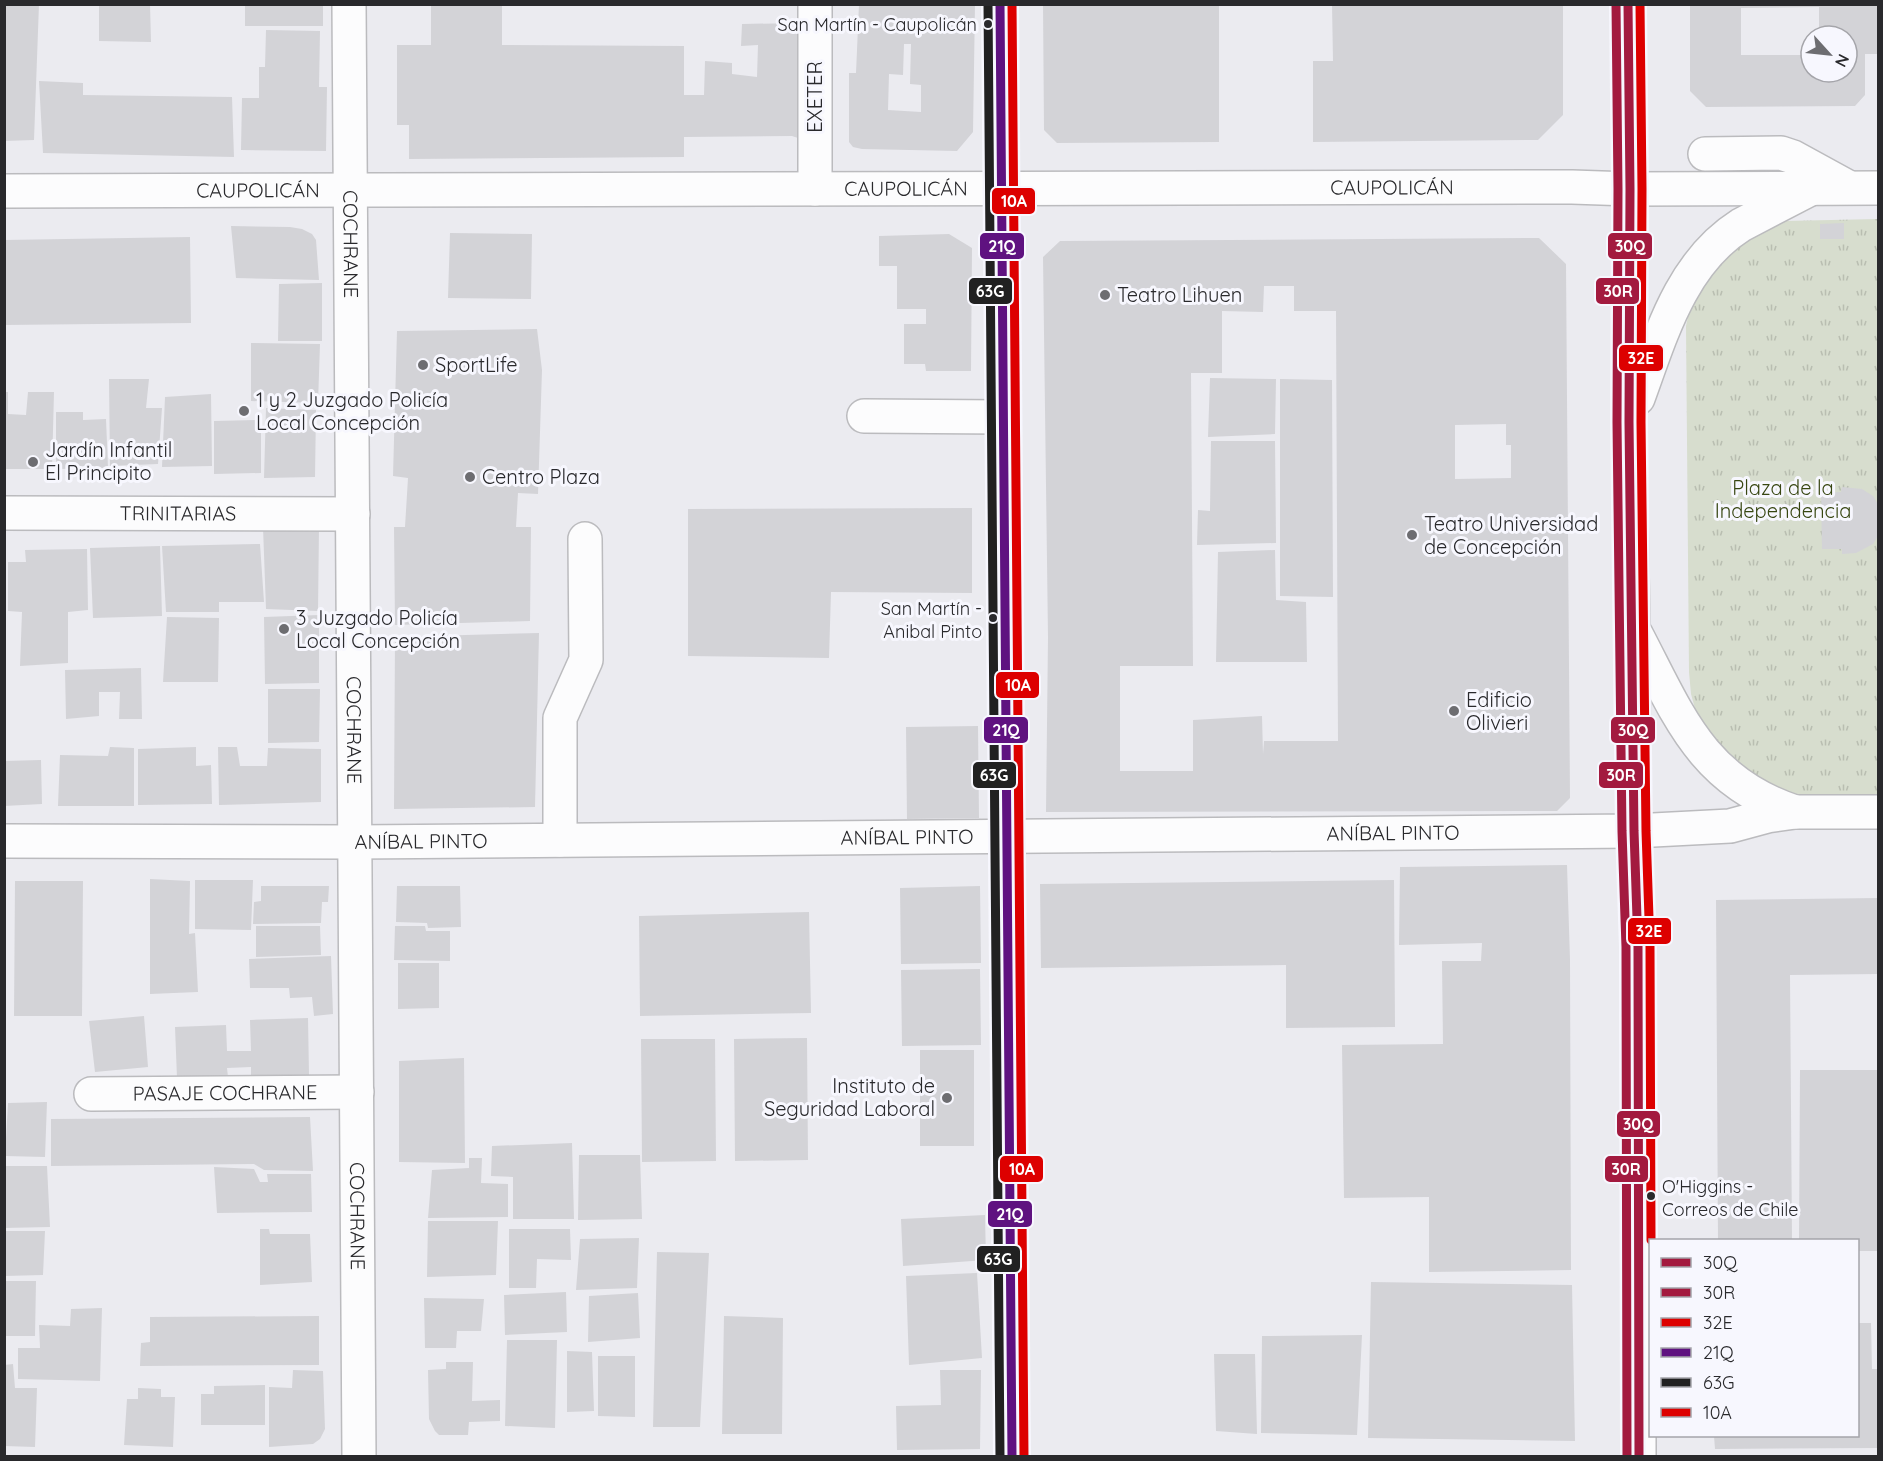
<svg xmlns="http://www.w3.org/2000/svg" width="1883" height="1461" font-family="Quicksand,sans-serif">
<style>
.grass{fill:url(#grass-tufts)}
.building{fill:#d3d3d7;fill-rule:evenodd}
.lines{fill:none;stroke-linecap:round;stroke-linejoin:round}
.minor-casing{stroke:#bbbbbe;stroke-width:36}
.major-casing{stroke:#bbbbbe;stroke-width:36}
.minor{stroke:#fcfcfd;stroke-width:33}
.major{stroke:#fcfcfd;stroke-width:33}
.bus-1-casing{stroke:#f7f7fe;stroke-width:14}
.bus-2-casing{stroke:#f7f7fe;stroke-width:14}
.bus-3-casing{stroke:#f7f7fe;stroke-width:14}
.bus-4-casing{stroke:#f7f7fe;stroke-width:14}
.bus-5-casing{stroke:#f7f7fe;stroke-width:14}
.bus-6-casing{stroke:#f7f7fe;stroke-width:14}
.bus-1{stroke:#a31a3f;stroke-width:9}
.bus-2{stroke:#a31a3f;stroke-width:9}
.bus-3{stroke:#d00;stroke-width:9}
.bus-4{stroke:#5f1280;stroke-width:9}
.bus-5{stroke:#212121;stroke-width:9}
.bus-6{stroke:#d00;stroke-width:9}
.bus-dot{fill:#29292c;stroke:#f7f7fe;stroke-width:2}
.poi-dot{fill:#6d6d71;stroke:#f7f7fe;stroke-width:2}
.labels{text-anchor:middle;stroke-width:6;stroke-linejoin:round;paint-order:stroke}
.bus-label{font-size:18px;fill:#29292c;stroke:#f7f7fe;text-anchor:end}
.street-label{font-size:20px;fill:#29292c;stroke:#f7f7fe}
.poi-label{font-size:20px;fill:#29292c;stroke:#f7f7fe;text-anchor:start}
.park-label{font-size:20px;fill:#374611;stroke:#f7f7fe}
.line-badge{stroke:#f7f7fe;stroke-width:2}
.badge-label{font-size:16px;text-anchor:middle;font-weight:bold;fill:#fff}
</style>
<defs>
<pattern id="grass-tufts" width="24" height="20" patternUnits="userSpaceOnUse" patternTransform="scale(1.5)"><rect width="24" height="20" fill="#d7ddce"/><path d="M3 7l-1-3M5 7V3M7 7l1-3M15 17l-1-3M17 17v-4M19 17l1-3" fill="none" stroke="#b9beb1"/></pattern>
</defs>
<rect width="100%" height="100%" fill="#ebebf0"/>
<path class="grass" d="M 1878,219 L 1878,799 L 1807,799 L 1744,776 L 1697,716 L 1691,694 L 1689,672 L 1686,326 L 1691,303 L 1723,253 L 1784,221 Z"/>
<path class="building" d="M 4,4 L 39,4 L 34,140 L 4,141 Z
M 99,4 L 150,4 L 151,42 L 99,41 Z
M 245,4 L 323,4 L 323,26 L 245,26 Z
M 431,4 L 502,4 L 502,45 L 684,46 L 684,95 L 704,95 L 705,61 L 732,63 L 732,74 L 757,77 L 758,45 L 741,46 L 742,24 L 799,23 L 810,142 L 792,136 L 684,137 L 684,157 L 409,159 L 409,125 L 397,125 L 397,45 L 431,45 Z
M 859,4 L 975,4 L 973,132 L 957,151 L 862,149 L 853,147 L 849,142 L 849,73 L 856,73 ZM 904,44 L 911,44 L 910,84 L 921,85 L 921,112 L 888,110 L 889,74 L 903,75 Z
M 1043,4 L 1219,4 L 1219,142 L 1057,143 L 1044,130 Z
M 1332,4 L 1563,4 L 1563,115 L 1538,140 L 1313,142 L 1313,61 L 1333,61 Z
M 1690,4 L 1878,4 L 1878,54 L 1865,54 L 1865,95 L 1855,106 L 1706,107 L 1690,91 ZM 1819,7 L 1819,36 L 1847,36 L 1847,72 L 1811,72 L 1811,55 L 1741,55 L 1741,8 Z
M 266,30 L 320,31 L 319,87 L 327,87 L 326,151 L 241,150 L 242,98 L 259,98 L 259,67 L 265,67 Z
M 39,81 L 83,83 L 83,95 L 232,97 L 234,157 L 43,153 Z
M 1844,223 L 1844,239 L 1820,239 L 1820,224 Z
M 231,226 L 290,227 L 302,229 L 312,234 L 316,240 L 319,280 L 236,278 Z
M 450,233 L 532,234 L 531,299 L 448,298 Z
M 949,234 L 972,248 L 971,371 L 926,371 L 925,364 L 904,364 L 904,324 L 926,324 L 926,309 L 897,309 L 897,266 L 879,266 L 879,236 Z
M 190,237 L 191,323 L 4,325 L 4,240 Z
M 1539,238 L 1566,264 L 1570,798 L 1557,811 L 1046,812 L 1048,637 L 1043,257 L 1060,241 ZM 1264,286 L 1294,286 L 1294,311 L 1336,311 L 1338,741 L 1264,741 L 1263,754 L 1262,716 L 1193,720 L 1193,771 L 1120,771 L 1120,666 L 1193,666 L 1191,373 L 1222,373 L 1222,311 L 1263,312 ZM 1506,424 L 1506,445 L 1511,445 L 1511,478 L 1455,479 L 1455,425 Z
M 322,283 L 322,341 L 278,341 L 279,284 Z
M 537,329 L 542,370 L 538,494 L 518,493 L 516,527 L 531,527 L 530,621 L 395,625 L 394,527 L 405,527 L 408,478 L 393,476 L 397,331 Z
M 251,343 L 320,344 L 318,403 L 251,401 Z
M 1210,378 L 1276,379 L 1275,434 L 1208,437 Z
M 109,379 L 149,379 L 146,408 L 162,408 L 158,464 L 110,466 Z
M 1280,379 L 1332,380 L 1333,597 L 1280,596 Z
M 4,392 L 8,392 L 8,414 L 26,415 L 28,392 L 54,392 L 52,469 L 4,469 Z
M 211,394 L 212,466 L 162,467 L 165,397 Z
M 266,408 L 316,410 L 315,477 L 264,478 Z
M 56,412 L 83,412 L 83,420 L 106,419 L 108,468 L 56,469 Z
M 261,420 L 261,473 L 214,474 L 214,421 Z
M 1211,441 L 1275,441 L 1276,543 L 1197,545 L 1198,510 L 1210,511 Z
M 1842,487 L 1862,489 L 1873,496 L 1878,504 L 1878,536 L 1873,544 L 1856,553 L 1842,554 L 1842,549 L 1822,549 L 1821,493 L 1841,492 Z
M 972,508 L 972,593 L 831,592 L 829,658 L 688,656 L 688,509 Z
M 263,527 L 319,527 L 318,611 L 266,609 Z
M 260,544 L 264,602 L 219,602 L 219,612 L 166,612 L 162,546 Z
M 160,546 L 162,616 L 93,618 L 90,548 Z
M 87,549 L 88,610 L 68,612 L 68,663 L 20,666 L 22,612 L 8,611 L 8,562 L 26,562 L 25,550 Z
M 1275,550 L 1276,600 L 1306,602 L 1307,662 L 1216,662 L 1218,552 Z
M 319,615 L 319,683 L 265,684 L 264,617 Z
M 167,617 L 219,618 L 218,682 L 163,682 Z
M 539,633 L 535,807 L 394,809 L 395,637 Z
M 141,668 L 142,719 L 119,719 L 120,692 L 99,692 L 99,716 L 66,719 L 65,670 Z
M 268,689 L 320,689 L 319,742 L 268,743 Z
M 978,726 L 979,818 L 907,819 L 906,727 Z
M 110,747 L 134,748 L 134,806 L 58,806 L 60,755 L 108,756 Z
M 196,747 L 196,766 L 211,765 L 212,804 L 138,805 L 138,749 Z
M 218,747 L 237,747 L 240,766 L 267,766 L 268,748 L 321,749 L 321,802 L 219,805 Z
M 41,760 L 42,804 L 4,806 L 4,761 Z
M 1567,865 L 1570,960 L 1571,1270 L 1429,1272 L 1429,1197 L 1344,1198 L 1342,1045 L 1443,1044 L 1442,961 L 1481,961 L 1482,943 L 1399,945 L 1400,867 Z
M 150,879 L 190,881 L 189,934 L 195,933 L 198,992 L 150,994 Z
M 195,880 L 253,880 L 251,930 L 195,929 Z
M 1394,880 L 1395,1027 L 1286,1028 L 1286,965 L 1041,968 L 1040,884 Z
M 15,881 L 83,881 L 82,1016 L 14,1016 Z
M 261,886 L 329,886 L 328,902 L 322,902 L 321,923 L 253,924 L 254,902 L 261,901 Z
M 397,886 L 460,886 L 461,927 L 428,928 L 427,923 L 396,922 Z
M 980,886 L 981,963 L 901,964 L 900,888 Z
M 1878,898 L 1878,974 L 1790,975 L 1792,1240 L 1718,1240 L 1716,900 Z
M 809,912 L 811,1013 L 640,1016 L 639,916 Z
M 256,926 L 320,926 L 321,955 L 256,957 Z
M 395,926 L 425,926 L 426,931 L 450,931 L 450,961 L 394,960 Z
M 331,956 L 333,1014 L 314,1016 L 312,997 L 290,998 L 289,988 L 250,988 L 249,959 Z
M 398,963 L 439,963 L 439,1008 L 398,1009 Z
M 980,969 L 981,1045 L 902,1046 L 901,970 Z
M 144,1016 L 148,1067 L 95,1072 L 89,1021 Z
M 308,1018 L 309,1075 L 251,1077 L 251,1067 L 227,1068 L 228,1077 L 177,1078 L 175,1027 L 226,1025 L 227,1051 L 251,1051 L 250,1020 Z
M 807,1038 L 808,1160 L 735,1161 L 734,1039 Z
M 641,1039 L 715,1039 L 716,1161 L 642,1162 Z
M 920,1050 L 974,1050 L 974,1146 L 920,1146 Z
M 464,1058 L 465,1163 L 399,1162 L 399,1061 Z
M 1800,1070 L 1878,1070 L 1878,1251 L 1858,1251 L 1858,1240 L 1799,1240 Z
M 47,1102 L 45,1157 L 5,1156 L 8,1103 Z
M 310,1117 L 313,1171 L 264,1170 L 254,1164 L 51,1166 L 51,1119 Z
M 572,1143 L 574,1219 L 513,1219 L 513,1177 L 491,1176 L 492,1146 Z
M 579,1155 L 640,1155 L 642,1219 L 578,1220 Z
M 469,1158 L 482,1158 L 481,1183 L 508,1184 L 508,1217 L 428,1218 L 432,1170 L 469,1168 Z
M 4,1166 L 47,1166 L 50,1227 L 4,1228 Z
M 214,1167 L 254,1169 L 260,1182 L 268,1182 L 267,1174 L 311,1174 L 312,1212 L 217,1213 Z
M 985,1215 L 986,1260 L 903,1266 L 901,1219 Z
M 428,1221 L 498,1221 L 496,1275 L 427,1277 Z
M 260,1229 L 269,1229 L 270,1234 L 310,1234 L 312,1282 L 260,1285 Z
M 509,1229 L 570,1229 L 571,1260 L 537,1259 L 536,1288 L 509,1288 Z
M 4,1231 L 45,1231 L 43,1275 L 4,1276 Z
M 639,1238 L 637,1288 L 576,1290 L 580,1239 Z
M 657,1252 L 709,1253 L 700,1427 L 653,1427 Z
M 977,1273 L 982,1358 L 909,1365 L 906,1276 Z
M 4,1281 L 36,1281 L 35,1336 L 4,1336 Z
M 1371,1282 L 1572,1285 L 1575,1441 L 1368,1438 Z
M 566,1292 L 567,1332 L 505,1335 L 504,1295 Z
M 638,1293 L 640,1338 L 588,1342 L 589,1296 Z
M 424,1298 L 484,1299 L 481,1331 L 457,1331 L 456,1348 L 425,1348 Z
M 102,1308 L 100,1381 L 18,1379 L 18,1348 L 40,1348 L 39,1325 L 70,1326 L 71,1309 Z
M 319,1316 L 319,1365 L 140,1366 L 141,1343 L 150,1342 L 150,1317 Z
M 724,1316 L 783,1318 L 782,1434 L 722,1434 Z
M 1858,1323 L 1871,1323 L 1872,1369 L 1878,1369 L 1878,1448 L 1715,1449 L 1714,1436 L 1858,1436 Z
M 1362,1335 L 1357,1435 L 1261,1433 L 1262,1336 Z
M 507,1340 L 557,1340 L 555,1428 L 505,1426 Z
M 567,1351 L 592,1352 L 594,1411 L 567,1412 Z
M 1214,1354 L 1255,1354 L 1257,1434 L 1216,1431 Z
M 598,1356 L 635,1356 L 635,1417 L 598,1416 Z
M 446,1362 L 473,1362 L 472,1401 L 500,1400 L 500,1421 L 469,1422 L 468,1435 L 439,1435 L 435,1431 L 429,1419 L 428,1370 L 446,1369 Z
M 13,1364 L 15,1388 L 37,1388 L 35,1447 L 4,1446 L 4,1365 Z
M 293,1370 L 323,1371 L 325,1429 L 320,1439 L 313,1444 L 269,1447 L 269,1387 L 292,1388 Z
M 940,1370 L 981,1370 L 980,1449 L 897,1450 L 896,1406 L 941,1405 Z
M 265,1385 L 265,1425 L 201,1425 L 201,1394 L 214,1394 L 214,1386 Z
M 138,1388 L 161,1389 L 161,1397 L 175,1397 L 173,1447 L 124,1445 L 127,1399 L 138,1399 Z"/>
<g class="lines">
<defs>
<g id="minor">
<path id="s1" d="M 349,4 L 359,1456"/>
<path d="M 815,4 L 815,189"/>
<path d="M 1705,154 L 1781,153 L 1793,157 L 1846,186"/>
<path id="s2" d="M 4,191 L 1572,187 L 1630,189 L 1878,188"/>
<path d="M 864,416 L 1003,417"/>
<path id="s3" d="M 4,513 L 353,514"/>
<path d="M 560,840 L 560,718 L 586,660 L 585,539"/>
<path id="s4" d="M 4,841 L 355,842 L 1634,831 L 1730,826 L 1767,816 L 1795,812 L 1878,812"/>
<path id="s5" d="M 91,1094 L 357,1092"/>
</g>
<path id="major" d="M 1000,4 L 1012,1456
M 1628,4 L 1630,189 L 1629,422 L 1633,629 L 1634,831 L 1638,947 L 1639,1456
M 1638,398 C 1661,335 1681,263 1741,225 L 1814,187
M 1636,634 C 1678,714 1701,781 1795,812"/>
</defs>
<use href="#minor" class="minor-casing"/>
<use href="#major" class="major-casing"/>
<use href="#minor" class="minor"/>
<use href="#major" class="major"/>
<defs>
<path id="bus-1" d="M 1628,4 L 1630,189 L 1629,422 L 1634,831 L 1638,947 L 1639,1456"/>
<path id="bus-2" d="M 1616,4 L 1618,189 L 1617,422 L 1622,831 L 1626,947 L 1627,1456"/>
<path id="bus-3" d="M 1640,4 L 1642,189 L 1641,422 L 1646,831 L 1650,947 L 1651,1240"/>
<path id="bus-4" d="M 1000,4 L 1012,1456"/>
<path id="bus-5" d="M 988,4 L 1000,1456"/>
<path id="bus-6" d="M 1012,4 L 1024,1456"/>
</defs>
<use href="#bus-1" class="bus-1-casing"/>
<use href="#bus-2" class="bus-2-casing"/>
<use href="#bus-3" class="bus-3-casing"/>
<use href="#bus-4" class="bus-4-casing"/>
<use href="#bus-5" class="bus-5-casing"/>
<use href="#bus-6" class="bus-6-casing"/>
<use href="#bus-1" class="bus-1"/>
<use href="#bus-2" class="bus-2"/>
<use href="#bus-3" class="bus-3"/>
<use href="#bus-4" class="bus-4"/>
<use href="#bus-5" class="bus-5"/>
<use href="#bus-6" class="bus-6"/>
</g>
<g class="bus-dot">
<circle cx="988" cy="24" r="5"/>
<circle cx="993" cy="618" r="5"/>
<circle cx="1651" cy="1196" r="5"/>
</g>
<g class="poi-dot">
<circle cx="1105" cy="295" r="6"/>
<circle cx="423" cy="365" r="6"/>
<circle cx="244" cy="411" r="6"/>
<circle cx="33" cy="462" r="6"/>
<circle cx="470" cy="477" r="6"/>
<circle cx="1412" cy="535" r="6"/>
<circle cx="284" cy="629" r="6"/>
<circle cx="1454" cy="711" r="6"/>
<circle cx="947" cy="1098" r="6"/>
</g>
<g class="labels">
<g class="bus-label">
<text x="977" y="31">San Martín - Caupolicán</text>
<text x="982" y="615">San Martín -<tspan x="982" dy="23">Anibal Pinto</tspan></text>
<text x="1662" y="1193" text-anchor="start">O'Higgins -<tspan x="1662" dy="23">Correos de Chile</tspan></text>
</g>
<g class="street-label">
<text transform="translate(815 97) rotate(-90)" y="7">EXETER</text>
<text dy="7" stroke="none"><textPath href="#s2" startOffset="1388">CAUPOLICÁN</textPath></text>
<text dy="7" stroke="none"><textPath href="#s2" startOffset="902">CAUPOLICÁN</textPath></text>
<text dy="7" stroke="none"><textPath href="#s2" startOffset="254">CAUPOLICÁN</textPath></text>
<text dy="7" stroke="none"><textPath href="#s1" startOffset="240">COCHRANE</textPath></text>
<text dy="7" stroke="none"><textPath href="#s3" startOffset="174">TRINITARIAS</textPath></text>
<text dy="7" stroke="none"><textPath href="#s1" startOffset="726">COCHRANE</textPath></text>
<text dy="7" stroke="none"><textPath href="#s4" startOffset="1389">ANÍBAL PINTO</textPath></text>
<text dy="7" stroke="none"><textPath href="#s4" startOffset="903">ANÍBAL PINTO</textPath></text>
<text dy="7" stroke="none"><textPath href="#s4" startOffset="417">ANÍBAL PINTO</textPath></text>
<text dy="7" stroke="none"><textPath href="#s5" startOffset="134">PASAJE COCHRANE</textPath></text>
<text dy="7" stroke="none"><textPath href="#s1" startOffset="1212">COCHRANE</textPath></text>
</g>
<g class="poi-label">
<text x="1117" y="302">Teatro Lihuen</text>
<text x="435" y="372">SportLife</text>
<text x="256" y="407">1 y 2 Juzgado Policía<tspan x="256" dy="23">Local Concepción</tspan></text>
<text x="45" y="457">Jardín Infantil<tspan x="45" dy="23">El Principito</tspan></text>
<text x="482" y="484">Centro Plaza</text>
<text x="1424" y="531">Teatro Universidad<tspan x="1424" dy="23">de Concepción</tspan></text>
<text x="296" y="625">3 Juzgado Policía<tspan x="296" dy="23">Local Concepción</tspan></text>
<text x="1466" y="707">Edificio<tspan x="1466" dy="23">Olivieri</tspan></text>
<text x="935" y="1093" text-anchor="end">Instituto de<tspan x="935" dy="23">Seguridad Laboral</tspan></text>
</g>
<g class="park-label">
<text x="1783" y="495">Plaza de la<tspan x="1783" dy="23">Independencia</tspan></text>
</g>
</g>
<g class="line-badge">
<rect x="991" y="187" width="45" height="28" rx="6" fill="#d00"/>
<rect x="979" y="232" width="46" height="28" rx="6" fill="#5f1280"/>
<rect x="1607" y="232" width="46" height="28" rx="6" fill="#a31a3f"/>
<rect x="968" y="277" width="45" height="28" rx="6" fill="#212121"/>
<rect x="1595" y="277" width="45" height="28" rx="6" fill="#a31a3f"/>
<rect x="1618" y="344" width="46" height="28" rx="6" fill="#d00"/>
<rect x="995" y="671" width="45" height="28" rx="6" fill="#d00"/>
<rect x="983" y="716" width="46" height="28" rx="6" fill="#5f1280"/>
<rect x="1610" y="716" width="46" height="28" rx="6" fill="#a31a3f"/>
<rect x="972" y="761" width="45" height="28" rx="6" fill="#212121"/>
<rect x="1598" y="761" width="46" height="28" rx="6" fill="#a31a3f"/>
<rect x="1627" y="917" width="45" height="28" rx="6" fill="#d00"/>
<rect x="1616" y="1110" width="45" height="28" rx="6" fill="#a31a3f"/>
<rect x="1604" y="1155" width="45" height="28" rx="6" fill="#a31a3f"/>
<rect x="999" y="1155" width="45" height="28" rx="6" fill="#d00"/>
<rect x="987" y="1200" width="46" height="28" rx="6" fill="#5f1280"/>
<rect x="976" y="1245" width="45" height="28" rx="6" fill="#212121"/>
</g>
<g class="badge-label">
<text x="1014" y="207">10A</text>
<text x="1002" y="252">21Q</text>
<text x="1630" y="252">30Q</text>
<text x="990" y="297">63G</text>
<text x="1618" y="297">30R</text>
<text x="1641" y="364">32E</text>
<text x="1018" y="691">10A</text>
<text x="1006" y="736">21Q</text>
<text x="1633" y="736">30Q</text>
<text x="994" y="781">63G</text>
<text x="1621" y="781">30R</text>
<text x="1649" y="937">32E</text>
<text x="1638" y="1130">30Q</text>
<text x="1626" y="1175">30R</text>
<text x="1022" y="1175">10A</text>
<text x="1010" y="1220">21Q</text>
<text x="998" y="1265">63G</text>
</g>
<rect width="1883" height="1461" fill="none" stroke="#29292c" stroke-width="12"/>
<rect x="1649" y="1239" width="210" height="198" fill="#f7f7fe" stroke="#a5a5aa" stroke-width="1.5"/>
<rect x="1661" y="1258" width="30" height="9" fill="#a31a3f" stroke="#a5a5aa" stroke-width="1.5"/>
<text x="1703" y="1269" font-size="18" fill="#29292c">30Q</text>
<rect x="1661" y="1288" width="30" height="9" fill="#a31a3f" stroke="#a5a5aa" stroke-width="1.5"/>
<text x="1703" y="1299" font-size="18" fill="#29292c">30R</text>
<rect x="1661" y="1318" width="30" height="9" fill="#dd0000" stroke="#a5a5aa" stroke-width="1.5"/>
<text x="1703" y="1329" font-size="18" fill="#29292c">32E</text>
<rect x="1661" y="1348" width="30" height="9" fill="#5f1280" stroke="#a5a5aa" stroke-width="1.5"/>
<text x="1703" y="1359" font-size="18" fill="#29292c">21Q</text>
<rect x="1661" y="1378" width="30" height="9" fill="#212121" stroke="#a5a5aa" stroke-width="1.5"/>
<text x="1703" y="1389" font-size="18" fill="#29292c">63G</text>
<rect x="1661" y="1408" width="30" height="9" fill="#dd0000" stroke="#a5a5aa" stroke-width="1.5"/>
<text x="1703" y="1419" font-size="18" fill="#29292c">10A</text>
<g transform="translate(1829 54) rotate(117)"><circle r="28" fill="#f7f7fe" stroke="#a5a5aa" stroke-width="1.5"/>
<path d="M0-4.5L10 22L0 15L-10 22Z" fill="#6d6d71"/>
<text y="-9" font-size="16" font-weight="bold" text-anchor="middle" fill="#29292c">N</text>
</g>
</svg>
